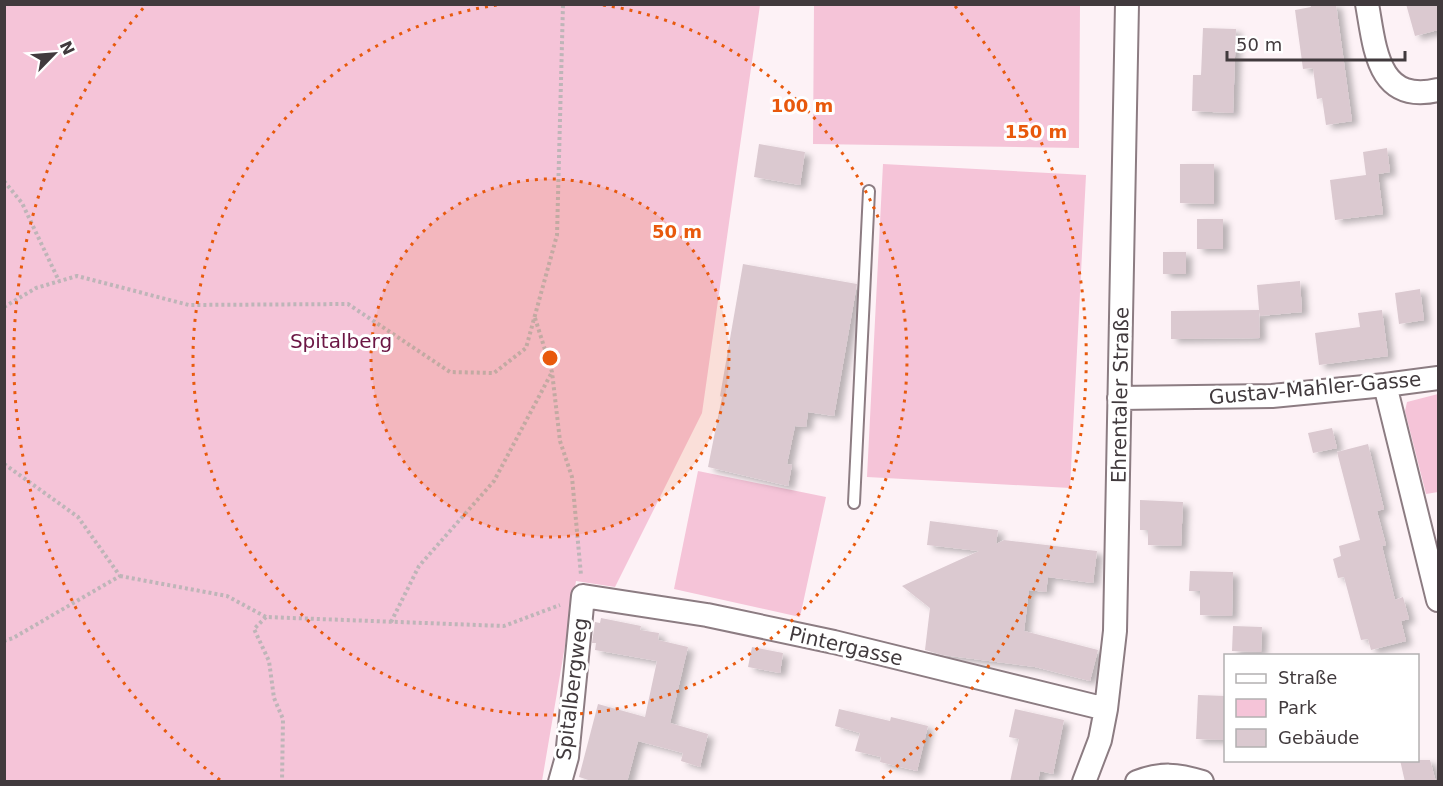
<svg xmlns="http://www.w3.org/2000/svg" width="1443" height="786" font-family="'DejaVu Sans',sans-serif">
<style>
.green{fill:#f5c4d8}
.building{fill:#dbc9d0;filter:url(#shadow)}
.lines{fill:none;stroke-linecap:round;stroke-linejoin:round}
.service-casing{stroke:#8c7c82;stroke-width:14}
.minor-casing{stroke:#8c7c82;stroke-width:26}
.path{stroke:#beb5b8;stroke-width:4;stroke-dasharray:3 3;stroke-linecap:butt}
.service{stroke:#fff;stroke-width:10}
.minor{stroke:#fff;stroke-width:22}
.ring{fill:none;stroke:#e8590c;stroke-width:3;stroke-dasharray:3 6}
.labels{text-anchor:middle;stroke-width:6;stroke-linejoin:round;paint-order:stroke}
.park-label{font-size:20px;fill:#6b1644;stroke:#fff}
.street-label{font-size:20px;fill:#413a3d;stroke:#fff}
.centre{fill:#e8590c;stroke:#fff;stroke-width:3}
.ring-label{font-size:18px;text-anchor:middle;font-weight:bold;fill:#e8590c;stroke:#fff;stroke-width:6;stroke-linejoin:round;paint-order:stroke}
</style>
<defs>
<filter id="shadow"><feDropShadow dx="6" dy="4" stdDeviation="3" flood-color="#0004"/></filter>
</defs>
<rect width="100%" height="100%" fill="#fdf2f6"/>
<path class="green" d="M 5,5 L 760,5 L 702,413 L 615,587 L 576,581 L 542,781 L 5,782 Z
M 814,5 L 1080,5 L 1079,148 L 813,144 Z
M 883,164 L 1086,175 L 1070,488 L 867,477 Z
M 1438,394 L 1438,492 L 1426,494 L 1405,411 L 1407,402 Z
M 698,471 L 826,497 L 800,617 L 674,589 Z"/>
<path class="building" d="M 1310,4 L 1336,4 L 1352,121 L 1326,125 L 1322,98 L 1317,99 L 1313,68 L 1303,69 L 1295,10 L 1311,7 Z
M 1406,4 L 1438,4 L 1438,30 L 1415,36 Z
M 1203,28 L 1236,29 L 1233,113 L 1192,111 L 1193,75 L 1201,75 Z
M 759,144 L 805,152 L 800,185 L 754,177 Z
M 1387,148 L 1390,172 L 1378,174 L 1383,214 L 1335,220 L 1330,180 L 1366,175 L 1363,152 Z
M 1180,164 L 1214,164 L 1214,204 L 1180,203 Z
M 1197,219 L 1223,219 L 1223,249 L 1197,249 Z
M 1163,252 L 1186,252 L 1186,274 L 1163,274 Z
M 743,264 L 857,284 L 834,416 L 808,412 L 806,427 L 795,426 L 787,464 L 792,465 L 788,486 L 708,467 L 722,397 L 720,396 Z
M 1300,281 L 1302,312 L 1260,316 L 1259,312 L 1260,338 L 1171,339 L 1171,311 L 1259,310 L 1257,285 Z
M 1420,289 L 1424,320 L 1399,324 L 1395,293 Z
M 1382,310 L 1388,356 L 1319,365 L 1315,333 L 1360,327 L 1358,313 Z
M 1332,428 L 1337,448 L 1313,453 L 1308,433 Z
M 1368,444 L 1384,509 L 1377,511 L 1386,545 L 1382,546 L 1395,600 L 1403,597 L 1409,619 L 1401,621 L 1406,641 L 1371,650 L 1368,639 L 1361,640 L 1344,577 L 1338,578 L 1333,559 L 1341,556 L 1339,546 L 1360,540 L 1337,452 Z
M 1140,500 L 1183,502 L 1181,546 L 1148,545 L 1148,530 L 1140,530 Z
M 930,521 L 998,530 L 996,544 L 1004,540 L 1097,551 L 1093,583 L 1048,577 L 1046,592 L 1029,590 L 1024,631 L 1098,650 L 1090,681 L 1035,667 L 943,655 L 925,650 L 930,608 L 902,586 L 979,551 L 927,545 Z
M 1190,571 L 1233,572 L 1232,616 L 1200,615 L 1200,591 L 1189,591 Z
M 601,618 L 641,626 L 640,630 L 659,633 L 658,640 L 688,647 L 670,723 L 708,734 L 700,767 L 681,761 L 683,753 L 638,741 L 627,782 L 595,782 L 579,777 L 598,704 L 645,717 L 657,661 L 595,650 L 596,643 L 592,643 L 595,622 L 600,623 Z
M 1233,626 L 1262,627 L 1261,652 L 1232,651 Z
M 752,647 L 783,653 L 780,673 L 748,667 Z
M 1198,695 L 1226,696 L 1226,740 L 1196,739 Z
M 839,709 L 890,721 L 891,717 L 928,726 L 917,771 L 880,762 L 881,757 L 855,751 L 860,733 L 835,726 Z
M 1015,709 L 1064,720 L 1053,774 L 1040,771 L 1038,782 L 1010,782 L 1019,739 L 1009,737 Z
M 1400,760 L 1430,760 L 1436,782 L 1405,782 Z"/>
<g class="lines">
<defs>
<path id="service" d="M 854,503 L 869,191"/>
<path id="minor" d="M 1367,4 C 1375,48 1377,104 1438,90
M 1385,385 L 1438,600
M 1119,398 L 1272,396 L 1385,385 L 1438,378
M 560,782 L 567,757 L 583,596 L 707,615 L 834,642 L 1106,709
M 1084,782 L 1100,740 L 1106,709 L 1115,631 L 1127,4
M 1137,782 C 1161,773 1177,774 1202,782"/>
</defs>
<use href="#service" class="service-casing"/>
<use href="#minor" class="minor-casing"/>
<path class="path" d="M 4,181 L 22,203 L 59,281
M 4,307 L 36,288 L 77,276 L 189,305 L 348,304 L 450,372 L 494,373 L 526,348 L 557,235 L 563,4
M 535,318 L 552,372 L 560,441 L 572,477 L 581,575
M 4,464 L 78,517 L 120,576 L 13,638 L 4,641
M 120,576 L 227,596 L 266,617 L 504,626 L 560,605
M 266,617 L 254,629 L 269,661 L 274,698 L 283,719 L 282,782
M 391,622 L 419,566 L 494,481 L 552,372"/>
<use href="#service" class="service"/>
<use href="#minor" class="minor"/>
</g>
<circle cx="550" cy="358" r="179" fill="#e8590c" fill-opacity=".12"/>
<g class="ring">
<circle cx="550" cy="358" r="179"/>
<path d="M603 5A357 357 0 1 1 497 5"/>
<path d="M220 780A536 536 0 0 1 145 6M955 6A536 536 0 0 1 880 780"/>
</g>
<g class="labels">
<g class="park-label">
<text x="341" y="348">Spitalberg</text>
</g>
<g class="street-label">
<text transform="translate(1315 388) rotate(-5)" y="7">Gustav-Mahler-Gasse</text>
<text transform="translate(1120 395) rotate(-89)" y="7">Ehrentaler Straße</text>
<text transform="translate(846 646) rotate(13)" y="7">Pintergasse</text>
<text transform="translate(572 689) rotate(-83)" y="7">Spitalbergweg</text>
</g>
</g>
<circle cx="550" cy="358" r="9" class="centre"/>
<g class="ring-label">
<text x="802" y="112">100 m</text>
<text x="1036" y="138">150 m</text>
<text x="677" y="238">50 m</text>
</g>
<rect width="1443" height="786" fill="none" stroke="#413a3d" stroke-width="12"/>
<rect x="1224" y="654" width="195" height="108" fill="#ffffff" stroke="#b3b0b1" stroke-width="1.5"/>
<rect x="1236" y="674" width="30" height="9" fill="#ffffff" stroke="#b3b0b1" stroke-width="1.5"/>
<text x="1278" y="684" font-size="18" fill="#413a3d">Straße</text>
<rect x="1236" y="699" width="30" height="18" fill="#f5c4d8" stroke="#b3b0b1" stroke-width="1.5"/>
<text x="1278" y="714" font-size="18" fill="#413a3d">Park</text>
<rect x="1236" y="729" width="30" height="18" fill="#dbc9d0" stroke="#b3b0b1" stroke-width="1.5"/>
<text x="1278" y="744" font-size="18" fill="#413a3d">Gebäude</text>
<g transform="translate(54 54) rotate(65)" stroke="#ffffff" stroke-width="4.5" paint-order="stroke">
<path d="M0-4.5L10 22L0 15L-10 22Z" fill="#413a3d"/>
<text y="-9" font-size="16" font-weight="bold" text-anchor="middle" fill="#413a3d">N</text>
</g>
<path d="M1227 51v9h178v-9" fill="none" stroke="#413a3d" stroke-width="3"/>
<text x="1236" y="51" font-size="18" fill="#413a3d" stroke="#ffffff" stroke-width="4.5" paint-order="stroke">50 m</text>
</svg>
